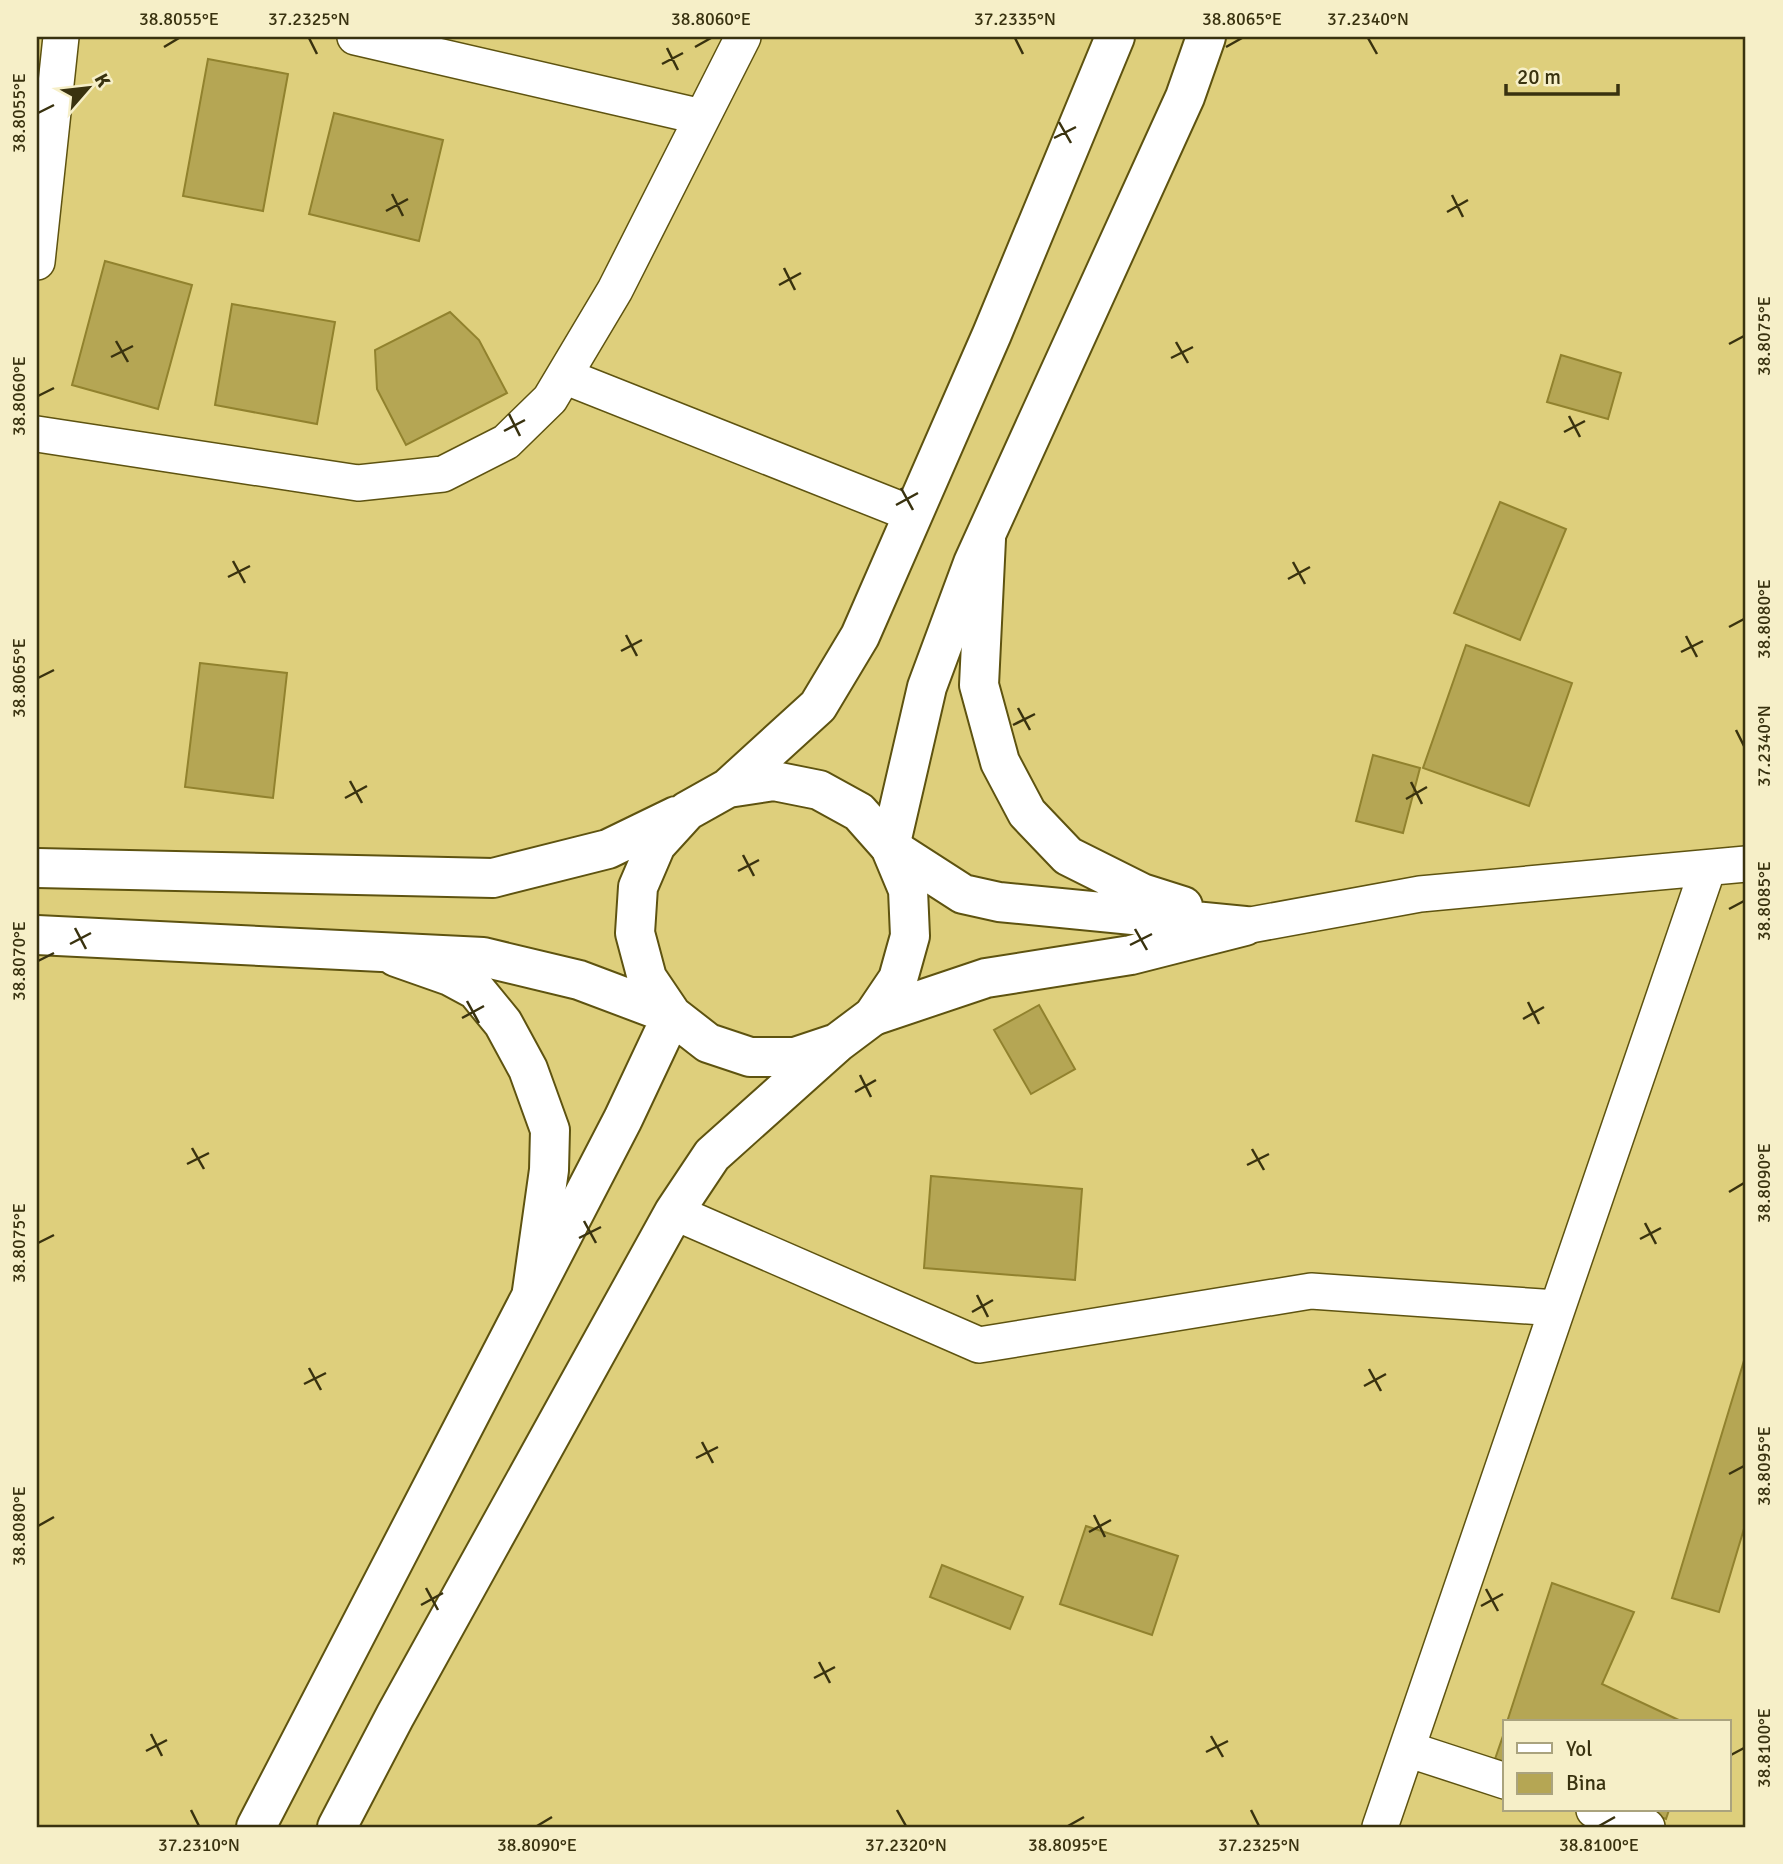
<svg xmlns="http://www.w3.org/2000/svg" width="1783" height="1864" font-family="Signika,sans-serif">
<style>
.building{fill:#b5a654;stroke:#91822e;stroke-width:2}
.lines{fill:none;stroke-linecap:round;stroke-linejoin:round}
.minor-casing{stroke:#5e5310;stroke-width:38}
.tertiary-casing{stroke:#5e5310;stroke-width:42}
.secondary-casing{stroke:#5e5310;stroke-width:42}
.minor{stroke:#fff;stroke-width:35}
.tertiary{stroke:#fff;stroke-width:38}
.secondary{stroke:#fff;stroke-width:38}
.ticks{fill:none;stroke:#39320f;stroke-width:2.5}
.neatline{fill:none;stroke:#39320f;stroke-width:2.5}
.ticks-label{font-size:18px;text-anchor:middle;fill:#39320f}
</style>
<rect width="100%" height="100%" fill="#decf7c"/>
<path class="building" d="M 208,59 L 288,74 L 263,211 L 183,196 Z
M 334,113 L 443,140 L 419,241 L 309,214 Z
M 105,261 L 192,285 L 158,409 L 72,385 Z
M 232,304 L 335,322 L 317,424 L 215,405 Z
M 450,312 L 479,340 L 507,393 L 406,445 L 377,389 L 375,350 Z
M 1561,355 L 1621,373 L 1608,419 L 1547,402 Z
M 1500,502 L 1566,529 L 1520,640 L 1454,613 Z
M 1466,645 L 1572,683 L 1529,806 L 1423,768 Z
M 200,663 L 287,673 L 273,798 L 185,787 Z
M 1373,755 L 1420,768 L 1403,833 L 1356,821 Z
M 1039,1005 L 1075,1069 L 1031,1094 L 994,1030 Z
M 931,1176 L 1082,1189 L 1075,1280 L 924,1268 Z
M 1746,1354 L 1746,1522 L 1719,1612 L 1672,1598 Z
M 1086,1526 L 1178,1556 L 1152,1635 L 1060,1604 Z
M 942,1565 L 1023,1597 L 1010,1629 L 930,1597 Z
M 1552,1583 L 1634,1612 L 1602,1684 L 1683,1722 L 1507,1722 Z
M 1505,1730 L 1505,1762 L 1495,1759 Z
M 1640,1810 L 1669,1810 L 1666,1819 Z"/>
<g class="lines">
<defs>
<path id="minor" d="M 355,37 L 702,117
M 37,262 L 61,37
M 564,376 L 912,514
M 37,434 L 358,483 L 443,474 L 506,442 L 550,399 L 615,290 L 743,37
M 1245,926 L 1420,894 L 1746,864
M 674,1212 L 979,1345 L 1311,1291 L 1557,1308
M 1407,1749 L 1505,1781
M 1594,1810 L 1647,1827
M 1380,1827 L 1708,868"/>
<path id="tertiary" d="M 986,539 L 979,685 L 1000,762 L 1027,813 L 1068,856 L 1142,893 L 1183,906
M 396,957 L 450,976 L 476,990 L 503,1023 L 528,1069 L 550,1130 L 549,1170 L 532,1291
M 873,1016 L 986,978 L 1131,955 L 1245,926 L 999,902 L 963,894 L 890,847"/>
<path id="secondary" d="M 728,788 L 818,706 L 860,636 L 992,334 L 1115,37
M 890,847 L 927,687 L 973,563 L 1185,97 L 1206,37
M 37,868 L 493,878 L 608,849 L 676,816
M 37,935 L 483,957 L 579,980 L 672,1015 L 623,1119 L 256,1827
M 337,1827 L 395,1716 L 674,1212 L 712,1155 L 837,1043 L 873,1016 L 898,979 L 910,936 L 908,890 L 890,847 L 859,812 L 819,790 L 774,781 L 728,788 L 687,811 L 656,845 L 638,887 L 635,933 L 647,978 L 672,1015 L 708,1043 L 750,1057 L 795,1057 L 837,1043"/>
</defs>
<use href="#minor" class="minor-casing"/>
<use href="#tertiary" class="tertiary-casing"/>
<use href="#secondary" class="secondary-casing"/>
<use href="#minor" class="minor"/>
<use href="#tertiary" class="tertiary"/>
<use href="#secondary" class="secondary"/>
</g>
<path class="ticks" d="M 309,38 L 317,54M 1015,38 L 1023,54M 1368,38 L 1377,54M 164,47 L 179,38M 695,47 L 711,38M 1226,47 L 1242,38M 667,48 L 678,70M 662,64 L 683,53M 38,113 L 54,105M 1059,122 L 1071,143M 1054,138 L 1076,127M 392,194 L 403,216M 1452,195 L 1463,217M 386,211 L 408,199M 1447,212 L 1468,200M 784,268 L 795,290M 779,285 L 801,273M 116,341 L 128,362M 1176,342 L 1188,363M 1729,344 L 1744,336M 111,357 L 133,346M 1171,358 L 1193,347M 38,396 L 54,388M 509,414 L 520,436M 1569,416 L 1580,437M 504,431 L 525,420M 1564,432 L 1585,421M 901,488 L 913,510M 896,505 L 918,493M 233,561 L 245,583M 1293,562 L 1305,584M 228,577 L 250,566M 1288,579 L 1310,567M 1729,627 L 1744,619M 626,635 L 637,656M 1686,636 L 1697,657M 621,651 L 642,640M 1681,652 L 1703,641M 38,678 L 54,670M 1018,708 L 1030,730M 1013,725 L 1035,714M 1736,730 L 1744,746M 350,781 L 362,803M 1411,782 L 1422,804M 345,798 L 367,786M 1406,799 L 1427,787M 743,855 L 754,876M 738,871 L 759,860M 1729,909 L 1744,901M 75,928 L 86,949M 1135,929 L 1147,950M 70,944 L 91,933M 1130,945 L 1152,934M 38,961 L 54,953M 467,1001 L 479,1023M 1528,1002 L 1539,1024M 462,1018 L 484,1006M 1523,1019 L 1544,1007M 860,1075 L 871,1097M 855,1092 L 876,1080M 192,1148 L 204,1169M 1252,1149 L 1264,1170M 187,1164 L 209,1153M 1247,1165 L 1269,1154M 1729,1192 L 1744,1183M 584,1221 L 596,1243M 1645,1223 L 1656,1244M 579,1238 L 601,1227M 1640,1239 L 1661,1228M 38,1243 L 54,1235M 977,1295 L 988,1317M 972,1312 L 993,1300M 309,1368 L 321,1390M 1369,1369 L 1381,1391M 304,1384 L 326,1373M 1364,1386 L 1386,1374M 702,1442 L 713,1463M 696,1458 L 718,1447M 1729,1474 L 1744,1466M 1094,1515 L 1105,1537M 38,1526 L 54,1517M 1089,1532 L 1111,1520M 426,1588 L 438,1610M 1486,1589 L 1498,1611M 421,1605 L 443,1593M 1481,1606 L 1503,1594M 819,1662 L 830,1683M 814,1678 L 835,1667M 151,1734 L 162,1756M 1211,1736 L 1223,1757M 146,1751 L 167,1740M 1206,1752 L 1228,1741M 1729,1756 L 1744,1748M 191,1810 L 199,1826M 897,1810 L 906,1826M 1251,1810 L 1259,1826M 537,1826 L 552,1817M 1068,1826 L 1084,1817M 1599,1826 L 1615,1817"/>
<rect width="1783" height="1864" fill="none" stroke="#f6efc8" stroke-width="77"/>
<rect x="1503" y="1720" width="228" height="91" fill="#f6efc8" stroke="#aaa37e" stroke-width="2"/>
<rect x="1517" y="1743" width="35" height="10" fill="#ffffff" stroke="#aaa37e" stroke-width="2"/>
<text x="1566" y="1756" font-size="21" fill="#39320f">Yol</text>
<rect x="1517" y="1773" width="35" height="21" fill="#b5a654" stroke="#aaa37e" stroke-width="2"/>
<text x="1566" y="1790" font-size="21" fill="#39320f">Bina</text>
<g transform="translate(88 88) rotate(62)" stroke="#f6efc8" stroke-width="5" paint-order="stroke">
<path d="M0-5L12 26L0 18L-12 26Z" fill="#39320f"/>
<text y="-10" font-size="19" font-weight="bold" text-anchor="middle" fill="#39320f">K</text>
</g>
<path d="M1506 84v10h112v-10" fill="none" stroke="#39320f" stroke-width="3.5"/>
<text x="1517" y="84" font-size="21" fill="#39320f" stroke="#f6efc8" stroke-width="5" paint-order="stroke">20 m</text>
<rect x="38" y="38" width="1706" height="1788" class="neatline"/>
<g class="ticks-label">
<text x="179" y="25">38.8055°E</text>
<text x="309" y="25">37.2325°N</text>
<text x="711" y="25">38.8060°E</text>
<text x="1015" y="25">37.2335°N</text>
<text x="1242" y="25">38.8065°E</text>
<text x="1368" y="25">37.2340°N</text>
<text transform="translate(19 113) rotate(-90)" y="6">38.8055°E</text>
<text transform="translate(1764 336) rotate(-90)" y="6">38.8075°E</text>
<text transform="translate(19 396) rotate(-90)" y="6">38.8060°E</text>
<text transform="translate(1764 619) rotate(-90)" y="6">38.8080°E</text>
<text transform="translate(19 678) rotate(-90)" y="6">38.8065°E</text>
<text transform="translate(1764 746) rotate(-90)" y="6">37.2340°N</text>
<text transform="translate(1764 901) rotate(-90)" y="6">38.8085°E</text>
<text transform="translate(19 961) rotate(-90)" y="6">38.8070°E</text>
<text transform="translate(1764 1183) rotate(-90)" y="6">38.8090°E</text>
<text transform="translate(19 1243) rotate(-90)" y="6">38.8075°E</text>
<text transform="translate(1764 1466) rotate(-90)" y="6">38.8095°E</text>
<text transform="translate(19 1526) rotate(-90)" y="6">38.8080°E</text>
<text transform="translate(1764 1748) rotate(-90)" y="6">38.8100°E</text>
<text x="199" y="1851">37.2310°N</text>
<text x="537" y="1851">38.8090°E</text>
<text x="906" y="1851">37.2320°N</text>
<text x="1068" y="1851">38.8095°E</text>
<text x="1259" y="1851">37.2325°N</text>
<text x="1599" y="1851">38.8100°E</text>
</g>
</svg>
